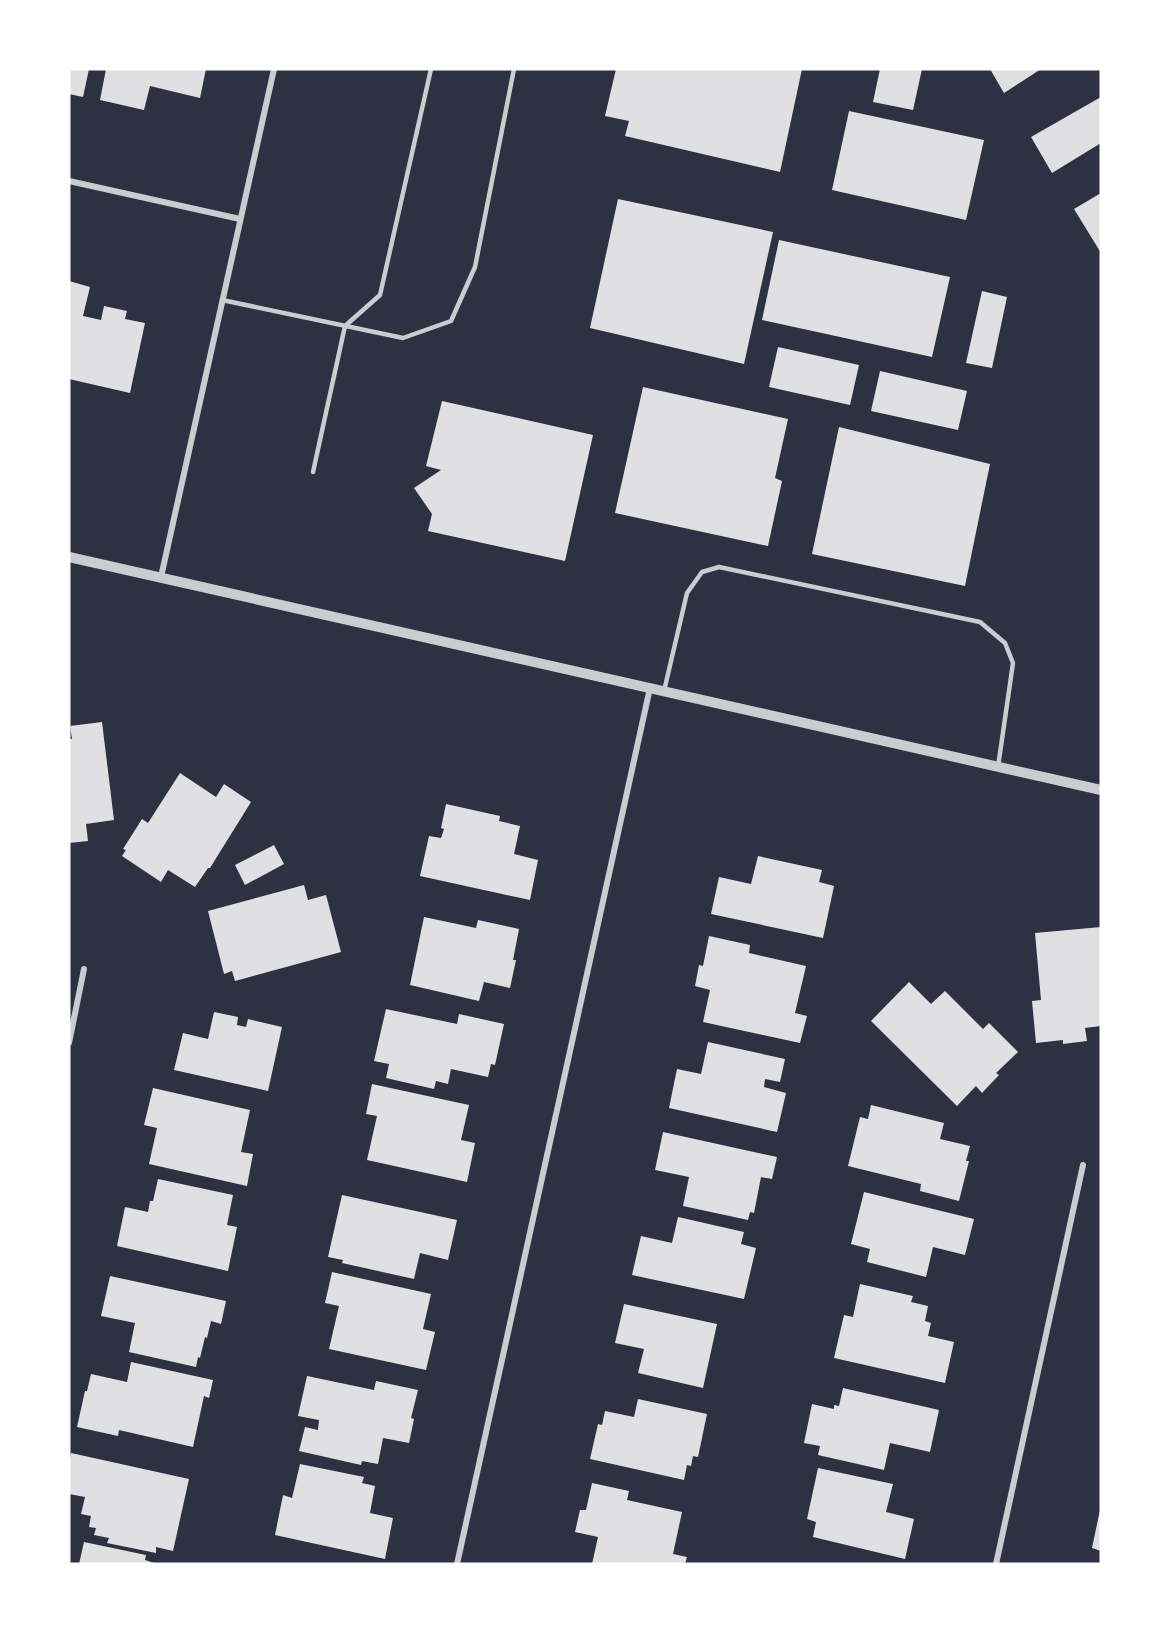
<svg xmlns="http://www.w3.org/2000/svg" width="1170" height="1633" font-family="'Sofia Sans Condensed',sans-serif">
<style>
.building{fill:#e0e0e3}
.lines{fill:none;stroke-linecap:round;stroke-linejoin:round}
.service{stroke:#caccd0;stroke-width:4.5}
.minor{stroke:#caccd0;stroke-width:6}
.tertiary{stroke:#caccd0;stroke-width:10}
</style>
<rect width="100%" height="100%" fill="#2d3142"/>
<path class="building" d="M 69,69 L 89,69 L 83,97 L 69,94 Z
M 106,69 L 206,69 L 200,98 L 150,86 L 144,110 L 100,100 Z
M 616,69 L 802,69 L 780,172 L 625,136 L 629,121 L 605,116 Z
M 880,69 L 922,69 L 913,110 L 873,102 Z
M 990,69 L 1041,69 L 1004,93 Z
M 1101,97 L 1101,143 L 1052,173 L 1031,137 Z
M 849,111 L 984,140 L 966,220 L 832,190 Z
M 1101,193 L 1101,253 L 1074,209 Z
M 618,199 L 773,232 L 744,364 L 590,328 Z
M 779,240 L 950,277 L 932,357 L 762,320 Z
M 69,281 L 90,287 L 83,316 L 101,320 L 104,306 L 127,311 L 125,319 L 145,323 L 130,393 L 69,379 Z
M 982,291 L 1007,297 L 992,368 L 966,363 Z
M 778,347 L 859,365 L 850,405 L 769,387 Z
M 880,371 L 967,391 L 958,430 L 871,411 Z
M 643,387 L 788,419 L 775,478 L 782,481 L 768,546 L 615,513 Z
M 442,401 L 593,435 L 565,561 L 428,531 L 432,514 L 414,488 L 441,470 L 426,466 Z
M 839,427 L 990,464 L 965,586 L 812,554 Z
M 102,722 L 114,820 L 86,824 L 88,841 L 69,843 L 69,739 L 72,739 L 70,726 Z
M 180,773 L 216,797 L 224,784 L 251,802 L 210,868 L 208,868 L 195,887 L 168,870 L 161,882 L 122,856 L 126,850 L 123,849 L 142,819 L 148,823 Z
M 446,804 L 500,816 L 499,821 L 520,826 L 514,854 L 538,860 L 530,900 L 420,876 L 429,836 L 441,838 L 444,829 L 441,828 Z
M 274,845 L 284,864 L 245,885 L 235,865 Z
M 758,856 L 822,870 L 819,882 L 834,886 L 823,938 L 711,914 L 719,877 L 751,884 Z
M 304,885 L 308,900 L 326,895 L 341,952 L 235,981 L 232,971 L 224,974 L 208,911 Z
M 424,917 L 476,928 L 478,920 L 519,929 L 513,960 L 516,960 L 510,988 L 484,982 L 479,1001 L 410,985 Z
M 1101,927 L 1101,1026 L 1085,1028 L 1087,1041 L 1063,1044 L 1063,1040 L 1036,1043 L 1032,1001 L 1041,1000 L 1035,933 Z
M 709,936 L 750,945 L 749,953 L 806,966 L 795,1013 L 807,1016 L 800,1043 L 703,1022 L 710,990 L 695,986 L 699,965 L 703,966 Z
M 909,982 L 931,1004 L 945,991 L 983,1029 L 989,1023 L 1018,1052 L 996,1073 L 999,1075 L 982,1093 L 976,1086 L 957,1106 L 871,1021 Z
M 386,1009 L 457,1024 L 459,1014 L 504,1024 L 495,1065 L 491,1064 L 488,1077 L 451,1069 L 448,1084 L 436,1081 L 434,1089 L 386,1078 L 389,1064 L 374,1061 Z
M 214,1012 L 238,1017 L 237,1025 L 246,1027 L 248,1019 L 282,1027 L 268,1091 L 174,1070 L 183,1033 L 208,1039 Z
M 708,1042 L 785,1059 L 780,1082 L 765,1079 L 764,1087 L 786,1093 L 777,1132 L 669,1108 L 677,1069 L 701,1074 Z
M 372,1084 L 469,1105 L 461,1140 L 475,1143 L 467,1182 L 367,1160 L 377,1116 L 366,1114 Z
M 153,1088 L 250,1110 L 241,1152 L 253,1154 L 247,1186 L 149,1164 L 157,1128 L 144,1125 Z
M 871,1105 L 944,1123 L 940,1139 L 970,1146 L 966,1161 L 969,1161 L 959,1201 L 920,1191 L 921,1184 L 848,1166 L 860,1117 L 868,1119 Z
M 663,1132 L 777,1157 L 772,1179 L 761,1177 L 754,1213 L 750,1212 L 748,1220 L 683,1206 L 689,1177 L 655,1170 Z
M 158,1179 L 233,1195 L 227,1225 L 237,1227 L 228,1271 L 117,1246 L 125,1207 L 148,1212 L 150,1201 L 153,1201 Z
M 864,1192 L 974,1219 L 965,1255 L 933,1247 L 926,1277 L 867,1262 L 870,1249 L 851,1244 Z
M 342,1195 L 457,1220 L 448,1260 L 420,1253 L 414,1279 L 342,1263 L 343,1260 L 328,1257 Z
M 678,1217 L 744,1232 L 741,1244 L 756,1248 L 744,1299 L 632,1275 L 641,1236 L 672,1243 Z
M 332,1272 L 431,1294 L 423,1329 L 435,1332 L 426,1370 L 329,1349 L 339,1306 L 325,1303 Z
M 110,1276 L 226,1301 L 221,1324 L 211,1321 L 207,1338 L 205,1337 L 200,1358 L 198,1357 L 196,1367 L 129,1352 L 135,1323 L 101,1316 Z
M 860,1284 L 913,1296 L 911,1302 L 928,1306 L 925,1321 L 931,1323 L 928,1336 L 954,1342 L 945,1383 L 834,1358 L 844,1315 L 853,1317 Z
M 624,1304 L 717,1324 L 703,1388 L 638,1373 L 644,1349 L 615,1343 Z
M 131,1362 L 213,1380 L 209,1398 L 204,1396 L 193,1447 L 119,1430 L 118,1436 L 77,1427 L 85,1391 L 87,1391 L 91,1374 L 127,1382 Z
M 307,1376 L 374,1390 L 376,1381 L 418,1390 L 411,1418 L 414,1419 L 409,1443 L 383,1438 L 378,1464 L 362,1461 L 361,1465 L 299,1451 L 305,1427 L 318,1430 L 319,1420 L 298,1416 Z
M 843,1388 L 939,1410 L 930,1452 L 890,1443 L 884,1470 L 818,1455 L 820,1446 L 804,1443 L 812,1404 L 834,1409 L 834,1405 L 839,1406 Z
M 638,1399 L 707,1414 L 698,1457 L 693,1456 L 691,1466 L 687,1465 L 684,1480 L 590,1459 L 598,1424 L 602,1425 L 605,1411 L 634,1417 Z
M 71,1453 L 189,1479 L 173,1551 L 156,1547 L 156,1553 L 107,1543 L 109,1538 L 94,1535 L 96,1528 L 89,1527 L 91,1516 L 81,1514 L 85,1497 L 69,1494 L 69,1463 Z
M 300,1464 L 364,1477 L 362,1483 L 375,1486 L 370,1513 L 393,1518 L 385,1559 L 275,1535 L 283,1495 L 292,1498 Z
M 818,1468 L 893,1484 L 886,1512 L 914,1519 L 905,1559 L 813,1537 L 816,1522 L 807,1519 Z
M 592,1483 L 629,1491 L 627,1500 L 682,1512 L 673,1554 L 687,1557 L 685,1564 L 592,1564 L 598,1537 L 575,1532 L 580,1510 L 586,1510 Z
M 1100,1510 L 1101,1510 L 1101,1551 L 1092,1548 Z
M 84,1542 L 146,1555 L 145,1560 L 157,1564 L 79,1564 Z"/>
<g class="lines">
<path class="service" d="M 222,300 L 403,338 L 451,321 L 475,267 L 514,69
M 313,472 L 345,326 L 380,295 L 431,69
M 664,691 L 687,593 L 702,572 L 719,567 L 980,622 L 1005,643 L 1013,663 L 998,767"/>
<path class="minor" d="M 69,181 L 240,219
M 161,577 L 274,69
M 69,1043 L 84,969
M 457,1564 L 650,688
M 996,1564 L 1083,1165"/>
<path class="tertiary" d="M 69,557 L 1101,790"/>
</g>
<rect width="1170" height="1633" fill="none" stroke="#ffffff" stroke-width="141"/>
</svg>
